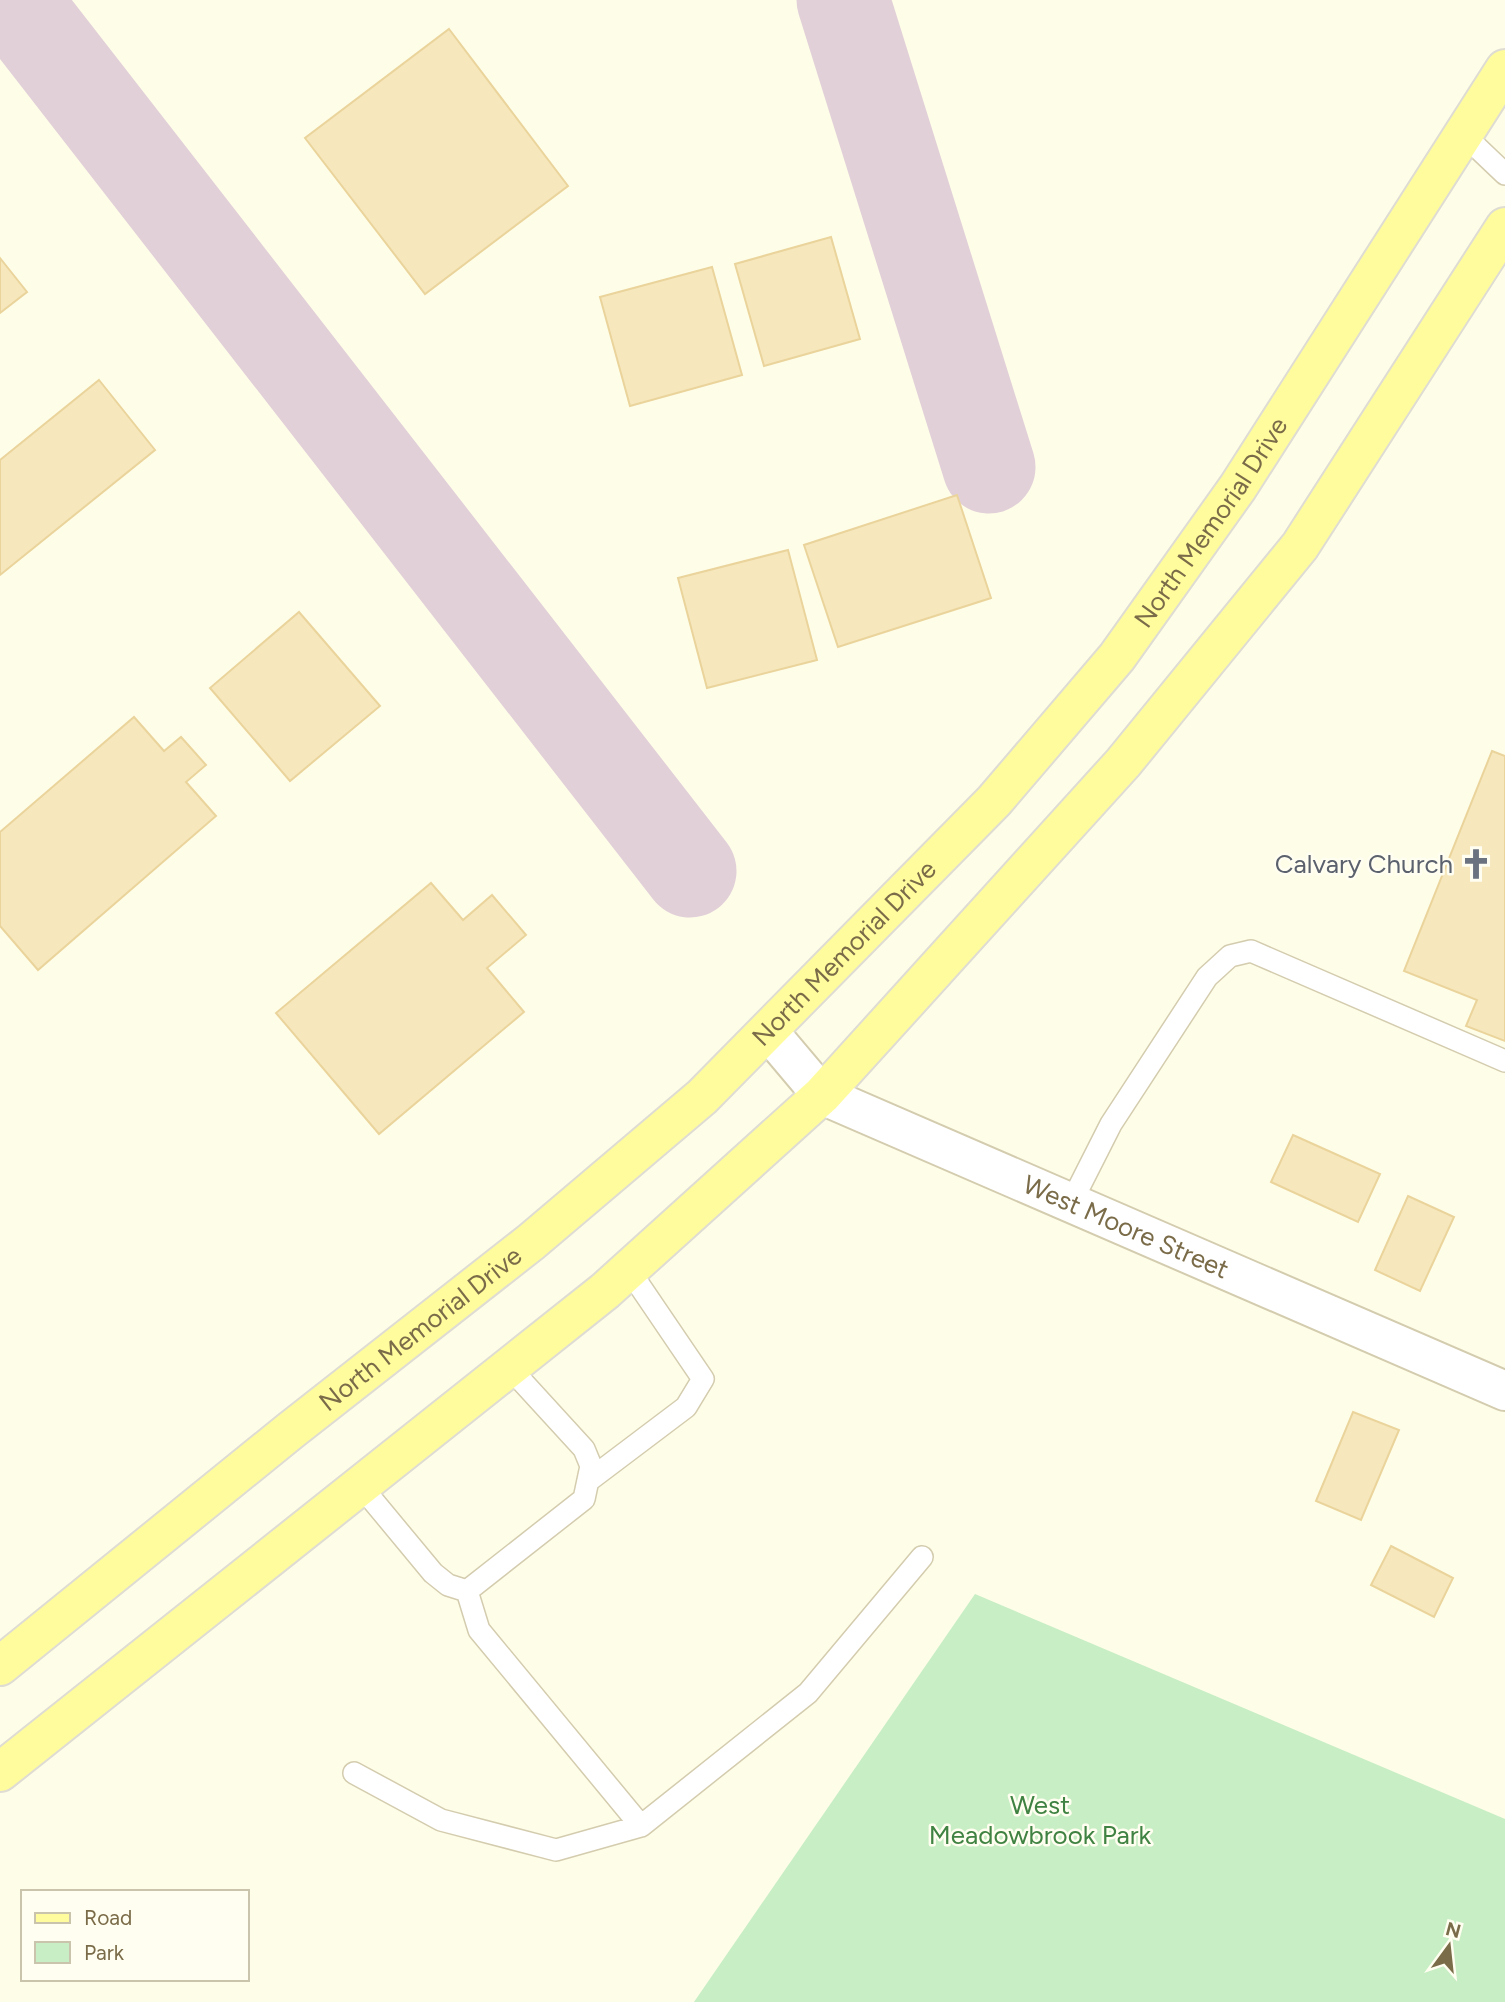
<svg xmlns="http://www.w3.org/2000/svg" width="1505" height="2002" font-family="Figtree,sans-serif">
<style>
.green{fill:#c7eec4}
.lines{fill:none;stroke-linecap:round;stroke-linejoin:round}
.taxiway{stroke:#e2d0d9;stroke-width:93}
.building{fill:#f6e7bd;stroke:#ead49b;stroke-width:2}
.service-casing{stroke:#d4ccae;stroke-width:24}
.minor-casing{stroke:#d4ccae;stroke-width:42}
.primary-casing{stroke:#dfdcd3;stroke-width:42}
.service{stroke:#fff;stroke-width:21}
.minor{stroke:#fff;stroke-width:38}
.primary{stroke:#fffc9e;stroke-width:38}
.labels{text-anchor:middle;stroke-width:5;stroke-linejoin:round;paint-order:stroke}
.street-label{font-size:26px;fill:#7b6c49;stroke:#fffef0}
.worship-label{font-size:26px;fill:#5b616d;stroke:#fffef0;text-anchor:end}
.park-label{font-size:26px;fill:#3f8242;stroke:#fffef0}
</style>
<rect width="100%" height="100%" fill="#fefde8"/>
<path class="green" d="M 975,1594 L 1505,1819 L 1505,2002 L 694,2002 Z"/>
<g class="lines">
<path class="taxiway" d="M 13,0 L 690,871
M 843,0 L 989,467"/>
</g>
<path class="building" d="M 449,29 L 568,186 L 425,294 L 305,138 Z
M 831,237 L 860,339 L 764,366 L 735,264 Z
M 0,258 L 27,292 L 0,313 Z
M 712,267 L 742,375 L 630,406 L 600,297 Z
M 99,380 L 155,450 L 0,575 L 0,460 Z
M 957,495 L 991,598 L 838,647 L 804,545 Z
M 788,550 L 817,660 L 707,688 L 678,578 Z
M 299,612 L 380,706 L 290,781 L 210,688 Z
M 134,717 L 164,751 L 181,737 L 206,765 L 186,782 L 216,816 L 38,970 L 0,926 L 0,832 Z
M 1492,751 L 1505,756 L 1505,1041 L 1466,1026 L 1477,1000 L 1404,971 Z
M 431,883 L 463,920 L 492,895 L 526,935 L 487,968 L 524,1012 L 379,1134 L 276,1013 Z
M 1293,1135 L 1380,1174 L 1358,1222 L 1271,1182 Z
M 1408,1196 L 1454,1217 L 1420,1291 L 1375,1270 Z
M 1353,1412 L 1399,1430 L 1361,1520 L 1316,1501 Z
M 1391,1546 L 1453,1578 L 1434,1617 L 1371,1585 Z"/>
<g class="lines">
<defs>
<path id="service" d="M 1464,135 L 1505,174
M 1071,1203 L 1111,1124 L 1207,977 L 1230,956 L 1251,951 L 1505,1061
M 588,1481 L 686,1407 L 703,1379 L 629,1270
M 360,1485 L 433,1573 L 448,1585 L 467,1591 L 584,1499 L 591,1466 L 584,1449 L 509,1367
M 467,1591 L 479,1630 L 641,1826 L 808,1693 L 922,1557
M 354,1773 L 441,1820 L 556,1850 L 641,1826"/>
<g id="minor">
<path id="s1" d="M 768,1031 L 822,1095 L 1505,1391"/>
</g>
<g id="primary">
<path id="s2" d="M 0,1666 L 290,1431 L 531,1242 L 702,1097 L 994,801 L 1117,657 L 1238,487 L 1505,69"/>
<path d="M 0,1772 L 605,1291 L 822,1095 L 1123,763 L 1300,546 L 1505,227"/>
</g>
</defs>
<use href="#service" class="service-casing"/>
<use href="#minor" class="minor-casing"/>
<use href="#primary" class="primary-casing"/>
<use href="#service" class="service"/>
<use href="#minor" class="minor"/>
<use href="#primary" class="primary"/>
</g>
<defs>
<symbol id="church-bare" viewBox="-9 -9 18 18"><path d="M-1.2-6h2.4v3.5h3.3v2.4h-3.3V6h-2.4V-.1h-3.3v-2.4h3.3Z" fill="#6b7280" stroke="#fffef0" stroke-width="2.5" paint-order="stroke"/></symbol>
</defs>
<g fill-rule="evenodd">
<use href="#church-bare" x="1454" y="842" width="44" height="44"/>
</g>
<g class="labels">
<g class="street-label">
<text dy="9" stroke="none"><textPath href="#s2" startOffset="1673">North Memorial Drive</textPath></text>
<text dy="9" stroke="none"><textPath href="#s2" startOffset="1106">North Memorial Drive</textPath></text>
<text dy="9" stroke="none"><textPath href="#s1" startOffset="415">West Moore Street</textPath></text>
<text dy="9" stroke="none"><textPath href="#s2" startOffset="539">North Memorial Drive</textPath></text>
</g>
<g class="worship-label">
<text x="1453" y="873">Calvary Church</text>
</g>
<g class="park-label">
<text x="1040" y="1814">West<tspan x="1040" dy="30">Meadowbrook Park</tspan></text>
</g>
</g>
<rect x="21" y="1890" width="228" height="91" fill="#fffef0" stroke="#cac4ad" stroke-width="2"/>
<rect x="35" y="1913" width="35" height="10" fill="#fffc9e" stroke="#cac4ad" stroke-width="2"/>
<text x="84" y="1925" font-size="21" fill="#7b6c49">Road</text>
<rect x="35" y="1942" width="35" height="21" fill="#c7eec4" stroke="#cac4ad" stroke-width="2"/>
<text x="84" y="1960" font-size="21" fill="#7b6c49">Park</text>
<g transform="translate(1449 1946) rotate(15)" stroke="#fffef0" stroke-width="5" paint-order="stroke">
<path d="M0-5L12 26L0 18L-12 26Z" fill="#7b6c49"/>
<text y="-10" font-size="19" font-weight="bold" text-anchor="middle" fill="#7b6c49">N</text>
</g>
</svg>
